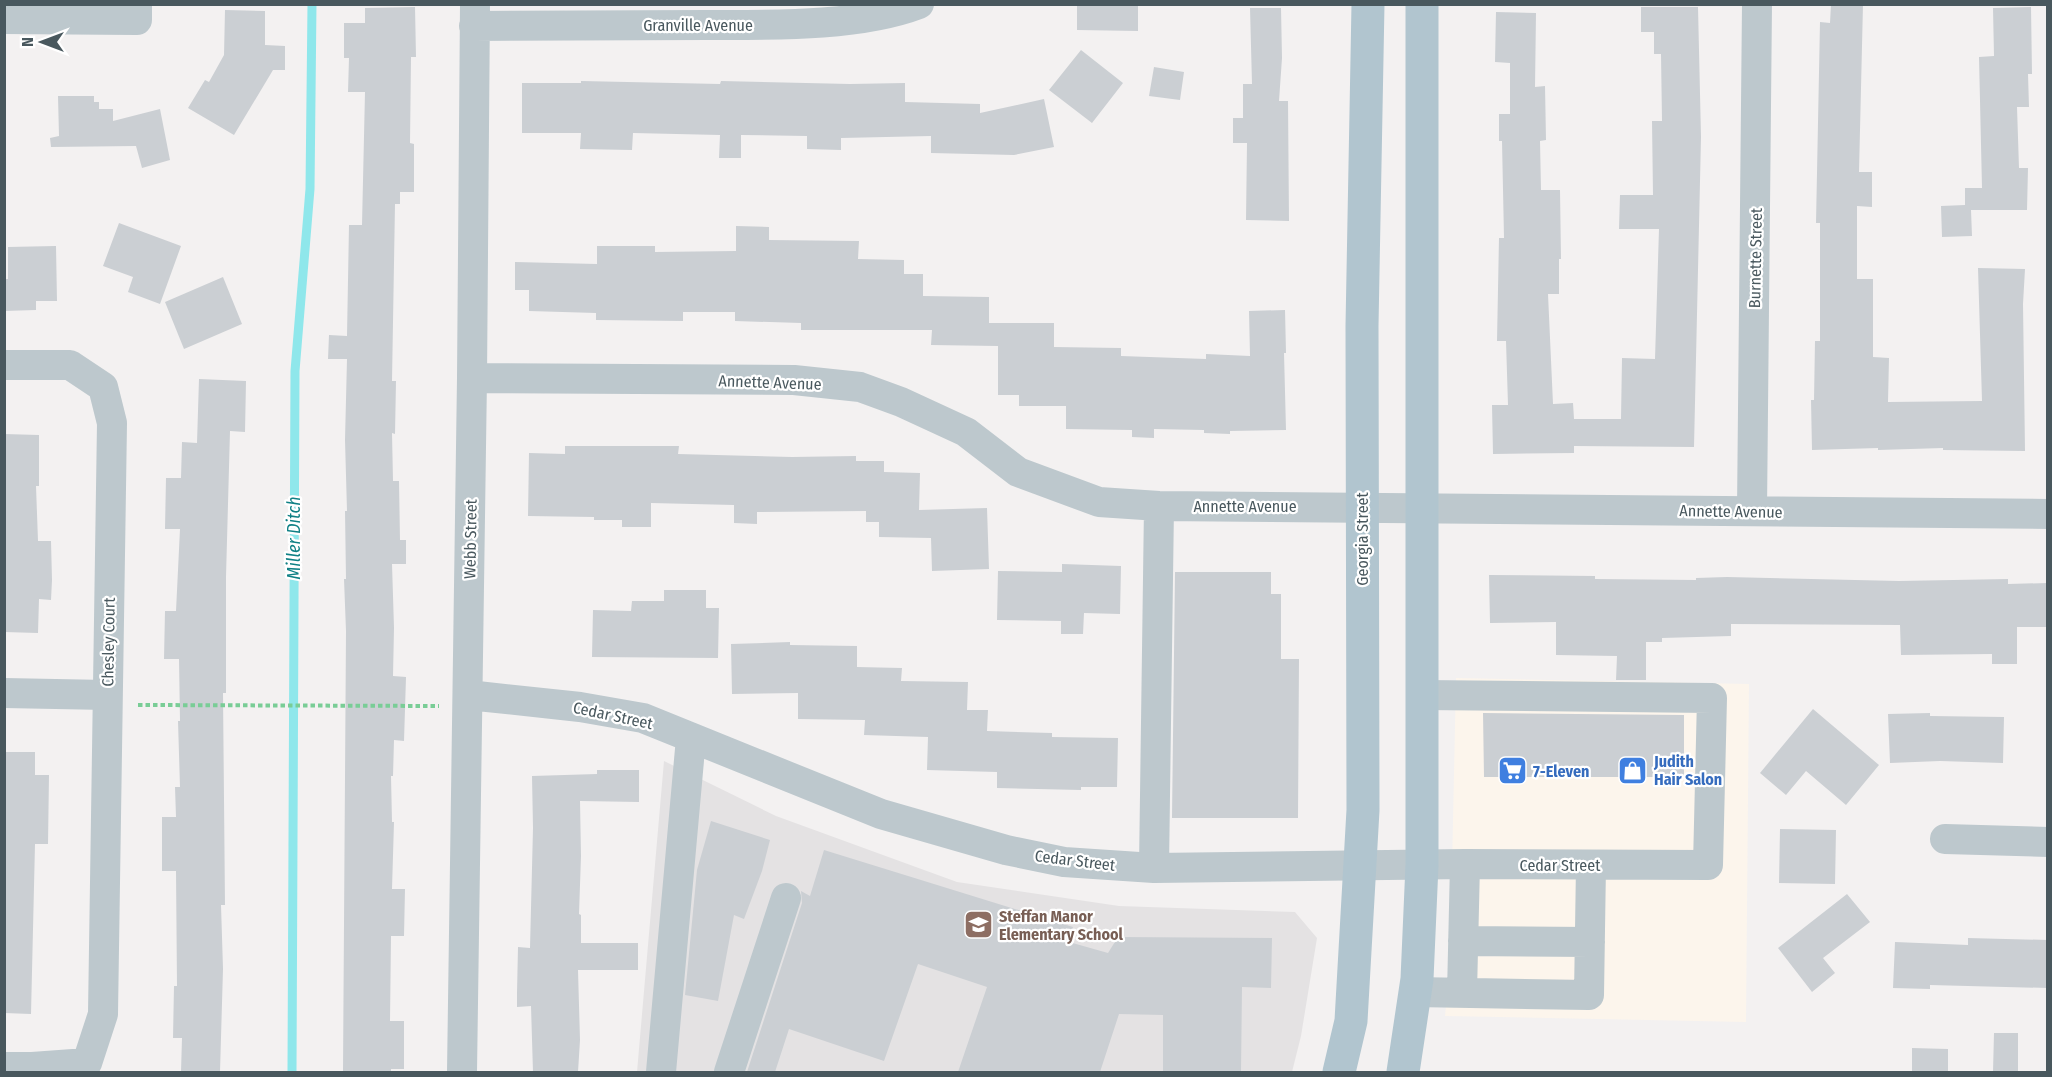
<svg xmlns="http://www.w3.org/2000/svg" width="2052" height="1077" font-family="'Fira Sans Condensed',sans-serif">
<style>
.commercial{fill:#fcf5ec}
.education{fill:#e4e2e3}
.lines{fill:none;stroke-linecap:round;stroke-linejoin:round}
.stream{stroke:#8fe7eb;stroke-width:9}
.building{fill:#cbcfd3}
.path{stroke:#79cd96;stroke-width:4;stroke-dasharray:4.5 3;stroke-linecap:butt}
.minor{stroke:#bdc8cd;stroke-width:30}
.major{stroke:#b1c5cf;stroke-width:33}
.labels{text-anchor:middle;stroke-width:4.5;stroke-linejoin:round;paint-order:stroke}
.street-label{font-size:16px;fill:#49585e;stroke:#fff}
.shop-label{font-size:16px;font-weight:bold;fill:#366cbe;stroke:#fff;text-anchor:start}
.education-label{font-size:16px;font-weight:bold;fill:#785e54;stroke:#fff;text-anchor:start}
.water-label{font-size:18px;font-style:italic;fill:#0f8085;stroke:#fff}
</style>
<rect width="100%" height="100%" fill="#f3f1f1"/>
<path class="commercial" d="M 1456,678 L 1749,684 L 1746,1022 L 1445,1016 L 1450,963 Z"/>
<path class="education" d="M 664,761 L 776,816 L 957,882 L 1119,906 L 1295,912 L 1317,938 L 1301,1036 L 1292,1072 L 637,1072 Z"/>
<g class="lines">
<path class="stream" d="M 292,1072 L 295,371 L 310,189 L 312,4"/>
</g>
<path class="building" d="M 1077,4 L 1138,4 L 1138,31 L 1077,30 Z
M 1831,4 L 1863,4 L 1859,172 L 1872,172 L 1872,207 L 1857,206 L 1857,279 L 1873,279 L 1873,357 L 1889,358 L 1888,402 L 1982,401 L 1978,268 L 2025,269 L 2023,304 L 2025,451 L 1943,450 L 1943,448 L 1878,450 L 1878,448 L 1812,450 L 1811,400 L 1814,400 L 1815,341 L 1820,341 L 1820,223 L 1816,223 L 1820,22 L 1830,23 Z
M 415,7 L 416,57 L 411,57 L 410,143 L 414,144 L 414,192 L 400,192 L 400,204 L 395,204 L 392,381 L 396,381 L 395,434 L 392,433 L 393,481 L 399,481 L 400,540 L 406,540 L 406,564 L 392,564 L 394,628 L 393,676 L 406,677 L 404,741 L 394,740 L 393,776 L 391,776 L 392,822 L 394,822 L 392,889 L 405,889 L 404,936 L 391,936 L 390,1021 L 404,1021 L 404,1069 L 391,1069 L 391,1072 L 343,1072 L 346,631 L 344,579 L 346,579 L 345,511 L 347,511 L 345,440 L 347,359 L 328,359 L 329,335 L 347,336 L 349,225 L 362,225 L 365,92 L 348,92 L 349,58 L 344,58 L 344,23 L 365,23 L 365,8 Z
M 1641,7 L 1698,7 L 1701,137 L 1694,447 L 1574,446 L 1574,453 L 1493,454 L 1492,405 L 1508,405 L 1506,341 L 1497,341 L 1499,238 L 1504,238 L 1502,141 L 1499,141 L 1499,114 L 1510,114 L 1510,63 L 1495,62 L 1496,12 L 1536,13 L 1535,87 L 1545,86 L 1546,140 L 1540,141 L 1541,190 L 1560,190 L 1561,259 L 1559,259 L 1559,294 L 1548,294 L 1553,404 L 1573,403 L 1574,419 L 1621,419 L 1622,358 L 1655,359 L 1659,229 L 1619,229 L 1620,195 L 1653,195 L 1652,121 L 1662,121 L 1661,54 L 1654,54 L 1654,32 L 1641,32 Z
M 2031,7 L 2032,74 L 2028,74 L 2029,107 L 2017,107 L 2019,168 L 2028,168 L 2027,210 L 1971,210 L 1972,236 L 1942,237 L 1941,206 L 1965,205 L 1965,188 L 1982,188 L 1979,57 L 1994,56 L 1993,8 Z
M 1250,8 L 1281,8 L 1282,58 L 1279,101 L 1288,101 L 1289,221 L 1246,220 L 1247,143 L 1233,143 L 1233,118 L 1243,118 L 1243,84 L 1252,84 Z
M 225,10 L 265,11 L 265,45 L 285,46 L 285,70 L 273,70 L 234,135 L 188,108 L 205,80 L 209,82 L 224,55 Z
M 1081,50 L 1123,83 L 1092,123 L 1049,90 Z
M 1154,67 L 1184,72 L 1180,100 L 1149,96 Z
M 581,81 L 720,84 L 721,81 L 850,84 L 905,83 L 905,102 L 980,104 L 980,113 L 1044,99 L 1054,147 L 1014,155 L 931,153 L 931,136 L 841,138 L 841,150 L 807,149 L 807,136 L 741,135 L 741,158 L 719,158 L 720,135 L 633,133 L 632,150 L 580,149 L 581,133 L 522,133 L 522,83 L 581,83 Z
M 58,96 L 94,96 L 94,102 L 99,102 L 99,109 L 113,109 L 113,121 L 160,109 L 170,160 L 142,168 L 136,146 L 51,147 L 50,138 L 59,136 Z
M 119,223 L 181,246 L 160,304 L 128,292 L 133,277 L 103,266 Z
M 736,226 L 769,227 L 769,240 L 859,241 L 858,259 L 904,260 L 904,274 L 923,274 L 923,296 L 989,297 L 989,323 L 1054,323 L 1054,347 L 1121,348 L 1121,356 L 1206,359 L 1206,354 L 1250,356 L 1249,311 L 1285,310 L 1286,353 L 1284,353 L 1286,430 L 1230,431 L 1230,434 L 1204,433 L 1204,430 L 1154,429 L 1154,438 L 1132,437 L 1132,430 L 1066,429 L 1066,406 L 1019,406 L 1019,395 L 998,395 L 998,346 L 931,345 L 932,330 L 801,330 L 801,323 L 735,321 L 735,312 L 683,312 L 683,321 L 596,320 L 596,313 L 529,311 L 529,290 L 515,290 L 515,262 L 597,264 L 597,246 L 655,246 L 655,252 L 736,251 Z
M 56,246 L 57,301 L 36,301 L 36,310 L 4,311 L 4,279 L 8,279 L 8,247 Z
M 223,277 L 242,324 L 184,349 L 165,302 Z
M 199,379 L 246,381 L 245,432 L 230,431 L 226,577 L 226,693 L 223,693 L 225,905 L 221,905 L 223,969 L 220,1072 L 181,1072 L 182,1038 L 173,1038 L 174,986 L 177,986 L 176,871 L 162,871 L 162,817 L 176,817 L 175,787 L 180,787 L 178,721 L 180,721 L 179,659 L 164,659 L 165,611 L 176,611 L 180,529 L 165,529 L 166,478 L 181,478 L 182,442 L 197,443 Z
M 4,434 L 39,435 L 39,486 L 36,486 L 38,541 L 51,541 L 52,580 L 51,600 L 39,599 L 38,633 L 4,632 Z
M 565,446 L 679,446 L 678,454 L 792,457 L 856,456 L 856,461 L 884,461 L 884,472 L 920,473 L 919,510 L 987,508 L 989,569 L 932,571 L 931,538 L 879,537 L 879,522 L 866,522 L 866,511 L 757,512 L 757,524 L 734,523 L 734,505 L 651,503 L 651,527 L 622,527 L 622,520 L 594,520 L 594,517 L 528,516 L 529,453 L 565,454 Z
M 1062,564 L 1121,566 L 1120,614 L 1084,613 L 1083,634 L 1061,634 L 1061,621 L 997,620 L 998,571 L 1062,572 Z
M 1175,572 L 1271,572 L 1271,594 L 1281,594 L 1281,659 L 1299,659 L 1298,818 L 1172,818 Z
M 1489,575 L 1595,576 L 1595,579 L 1696,580 L 1696,578 L 1727,577 L 1899,581 L 2008,579 L 2008,584 L 2048,583 L 2048,627 L 2017,627 L 2017,664 L 1992,664 L 1992,654 L 1901,655 L 1900,625 L 1731,624 L 1731,636 L 1662,638 L 1662,642 L 1646,642 L 1646,680 L 1616,680 L 1617,656 L 1556,655 L 1556,622 L 1490,623 Z
M 664,590 L 706,590 L 706,608 L 719,608 L 718,658 L 592,657 L 593,610 L 631,611 L 632,601 L 664,601 Z
M 790,642 L 790,645 L 857,646 L 857,667 L 902,668 L 901,681 L 968,682 L 967,710 L 988,710 L 987,731 L 1052,733 L 1052,737 L 1118,738 L 1117,787 L 1081,787 L 1081,790 L 997,788 L 997,772 L 927,770 L 928,737 L 864,735 L 865,720 L 798,719 L 798,693 L 732,694 L 731,644 Z
M 1813,709 L 1879,765 L 1846,805 L 1806,771 L 1786,795 L 1760,773 Z
M 1483,713 L 1684,715 L 1684,777 L 1484,777 Z
M 1930,713 L 1930,716 L 2004,717 L 2003,763 L 1940,761 L 1890,763 L 1888,714 Z
M 4,752 L 35,752 L 35,775 L 49,775 L 48,844 L 35,844 L 31,1014 L 4,1013 Z
M 597,770 L 639,770 L 639,802 L 580,801 L 581,856 L 579,914 L 581,915 L 581,943 L 638,943 L 638,970 L 578,970 L 580,1040 L 578,1072 L 533,1072 L 531,1006 L 517,1007 L 517,993 L 518,947 L 530,948 L 533,828 L 532,776 L 597,774 Z
M 711,821 L 770,840 L 762,871 L 744,919 L 734,915 L 718,1001 L 685,995 L 697,870 Z
M 1780,829 L 1836,830 L 1835,884 L 1779,883 Z
M 824,850 L 1073,927 L 1069,942 L 1108,953 L 1118,937 L 1272,938 L 1271,988 L 1242,987 L 1241,1072 L 1163,1072 L 1163,1015 L 1119,1014 L 1100,1072 L 958,1072 L 987,987 L 918,964 L 884,1061 L 789,1029 L 775,1072 L 747,1072 L 802,903 L 801,891 L 810,896 Z
M 1847,894 L 1870,922 L 1823,958 L 1835,973 L 1812,992 L 1778,948 Z
M 1968,938 L 2048,940 L 2048,988 L 1930,985 L 1930,989 L 1893,988 L 1895,942 L 1968,945 Z
M 1994,1033 L 2018,1033 L 2018,1072 L 1993,1072 Z
M 1912,1048 L 1948,1049 L 1948,1072 L 1912,1072 Z"/>
<g class="lines">
<path class="path" d="M 138,705 L 439,706"/>
<path class="minor" d="M 4,19 L 137,20 L 137,4
M 474,26 C 552,25 630,25 707,25 C 771,25 859,27 919,4
M 4,365 L 70,365 L 103,387 L 112,423 L 103,1014 L 87,1063 L 32,1067 L 4,1067
M 472,378 L 794,380 L 860,387 L 901,402 L 966,432 L 1018,472 L 1099,502 L 1159,506 L 2048,514
M 1752,511 L 1757,4
M 4,693 L 107,695
M 468,695 L 580,707 L 643,718 L 881,814 L 1006,850 L 1064,862 L 1154,868 L 1465,864 L 1708,865 L 1712,698 L 1422,695
M 1945,839 L 2048,842
M 1154,868 L 1159,506
M 1463,941 L 1590,942
M 1415,992 L 1589,995 L 1591,865
M 1462,993 L 1465,864
M 462,1072 L 472,378 L 475,4
M 661,1072 L 691,738
M 729,1072 L 786,898"/>
<path class="major" d="M 1339,1072 L 1351,1021 L 1363,810 L 1362,326 L 1368,4
M 1403,1072 L 1417,979 L 1422,865 L 1422,4"/>
</g>
<defs>
<symbol id="shop-square" viewBox="-11 -11 22 22"><rect x="-9" y="-9" width="18" height="18" rx="4" fill="#3f7fe0" stroke="#fff"/><path d="M-5-2.5h2.3a2.7 3.5 0 0 1 5.4 0H5L5.5 6h-11ZM-1.5-2.5h3a1.5 2.3 0 0 0-3 0Z" fill="#fff"/></symbol>
<symbol id="supermarket-square" viewBox="-11 -11 22 22"><rect x="-9" y="-9" width="18" height="18" rx="4" fill="#3f7fe0" stroke="#fff"/><path d="M-6-5.5h2.5l.6 2H6L4.5 2H-2.5L-4.4-4H-6ZM-1.5 3.2a1.3 1.3 0 1 0 .1 0ZM3 3.2a1.3 1.3 0 1 0 .1 0Z" fill="#fff"/></symbol>
<symbol id="school-square" viewBox="-11 -11 22 22"><rect x="-9" y="-9" width="18" height="18" rx="4" fill="#8d6e63" stroke="#fff"/><path d="M0-5L7-2L0 1L-7-2ZM-4 1L0 2.5L4 1V4Q0 6-4 4Z" fill="#fff"/></symbol>
</defs>
<g fill-rule="evenodd">
<use href="#shop-square" x="1616" y="754" width="33" height="33"/>
<use href="#supermarket-square" x="1496" y="754" width="33" height="33"/>
<use href="#school-square" x="962" y="908" width="33" height="33"/>
</g>
<g class="labels">
<g class="street-label">
<text x="698" y="31">Granville Avenue</text>
<text transform="translate(1755 258) rotate(-89)" y="6">Burnette Street</text>
<text transform="translate(770 382) rotate(2)" y="6">Annette Avenue</text>
<text x="1245" y="512">Annette Avenue</text>
<text transform="translate(1731 511) rotate(1)" y="6">Annette Avenue</text>
<text transform="translate(470 539) rotate(-89)" y="6">Webb Street</text>
<text transform="translate(1362 539) rotate(-90)" y="6">Georgia Street</text>
<text transform="translate(108 642) rotate(-89)" y="6">Chesley Court</text>
<text transform="translate(613 715) rotate(12)" y="6">Cedar Street</text>
<text transform="translate(1075 860) rotate(7)" y="6">Cedar Street</text>
<text x="1560" y="871">Cedar Street</text>
</g>
<g class="shop-label">
<text x="1654" y="767">Judith<tspan x="1654" dy="18">Hair Salon</tspan></text>
<text x="1533" y="777">7-Eleven</text>
</g>
<g class="education-label">
<text x="999" y="922">Steffan Manor<tspan x="999" dy="18">Elementary School</tspan></text>
</g>
<g class="water-label">
<text transform="translate(294 538) rotate(-90)" y="6">Miller Ditch</text>
</g>
</g>
<rect width="2052" height="1077" fill="none" stroke="#49585e" stroke-width="12"/>
<g transform="translate(42 42) rotate(270)" stroke="#ffffff" stroke-width="4.5" paint-order="stroke">
<path d="M0-4.5L10 22L0 15L-10 22Z" fill="#49585e"/>
<text y="-9" font-size="16" font-weight="bold" text-anchor="middle" fill="#49585e">N</text>
</g>
</svg>
